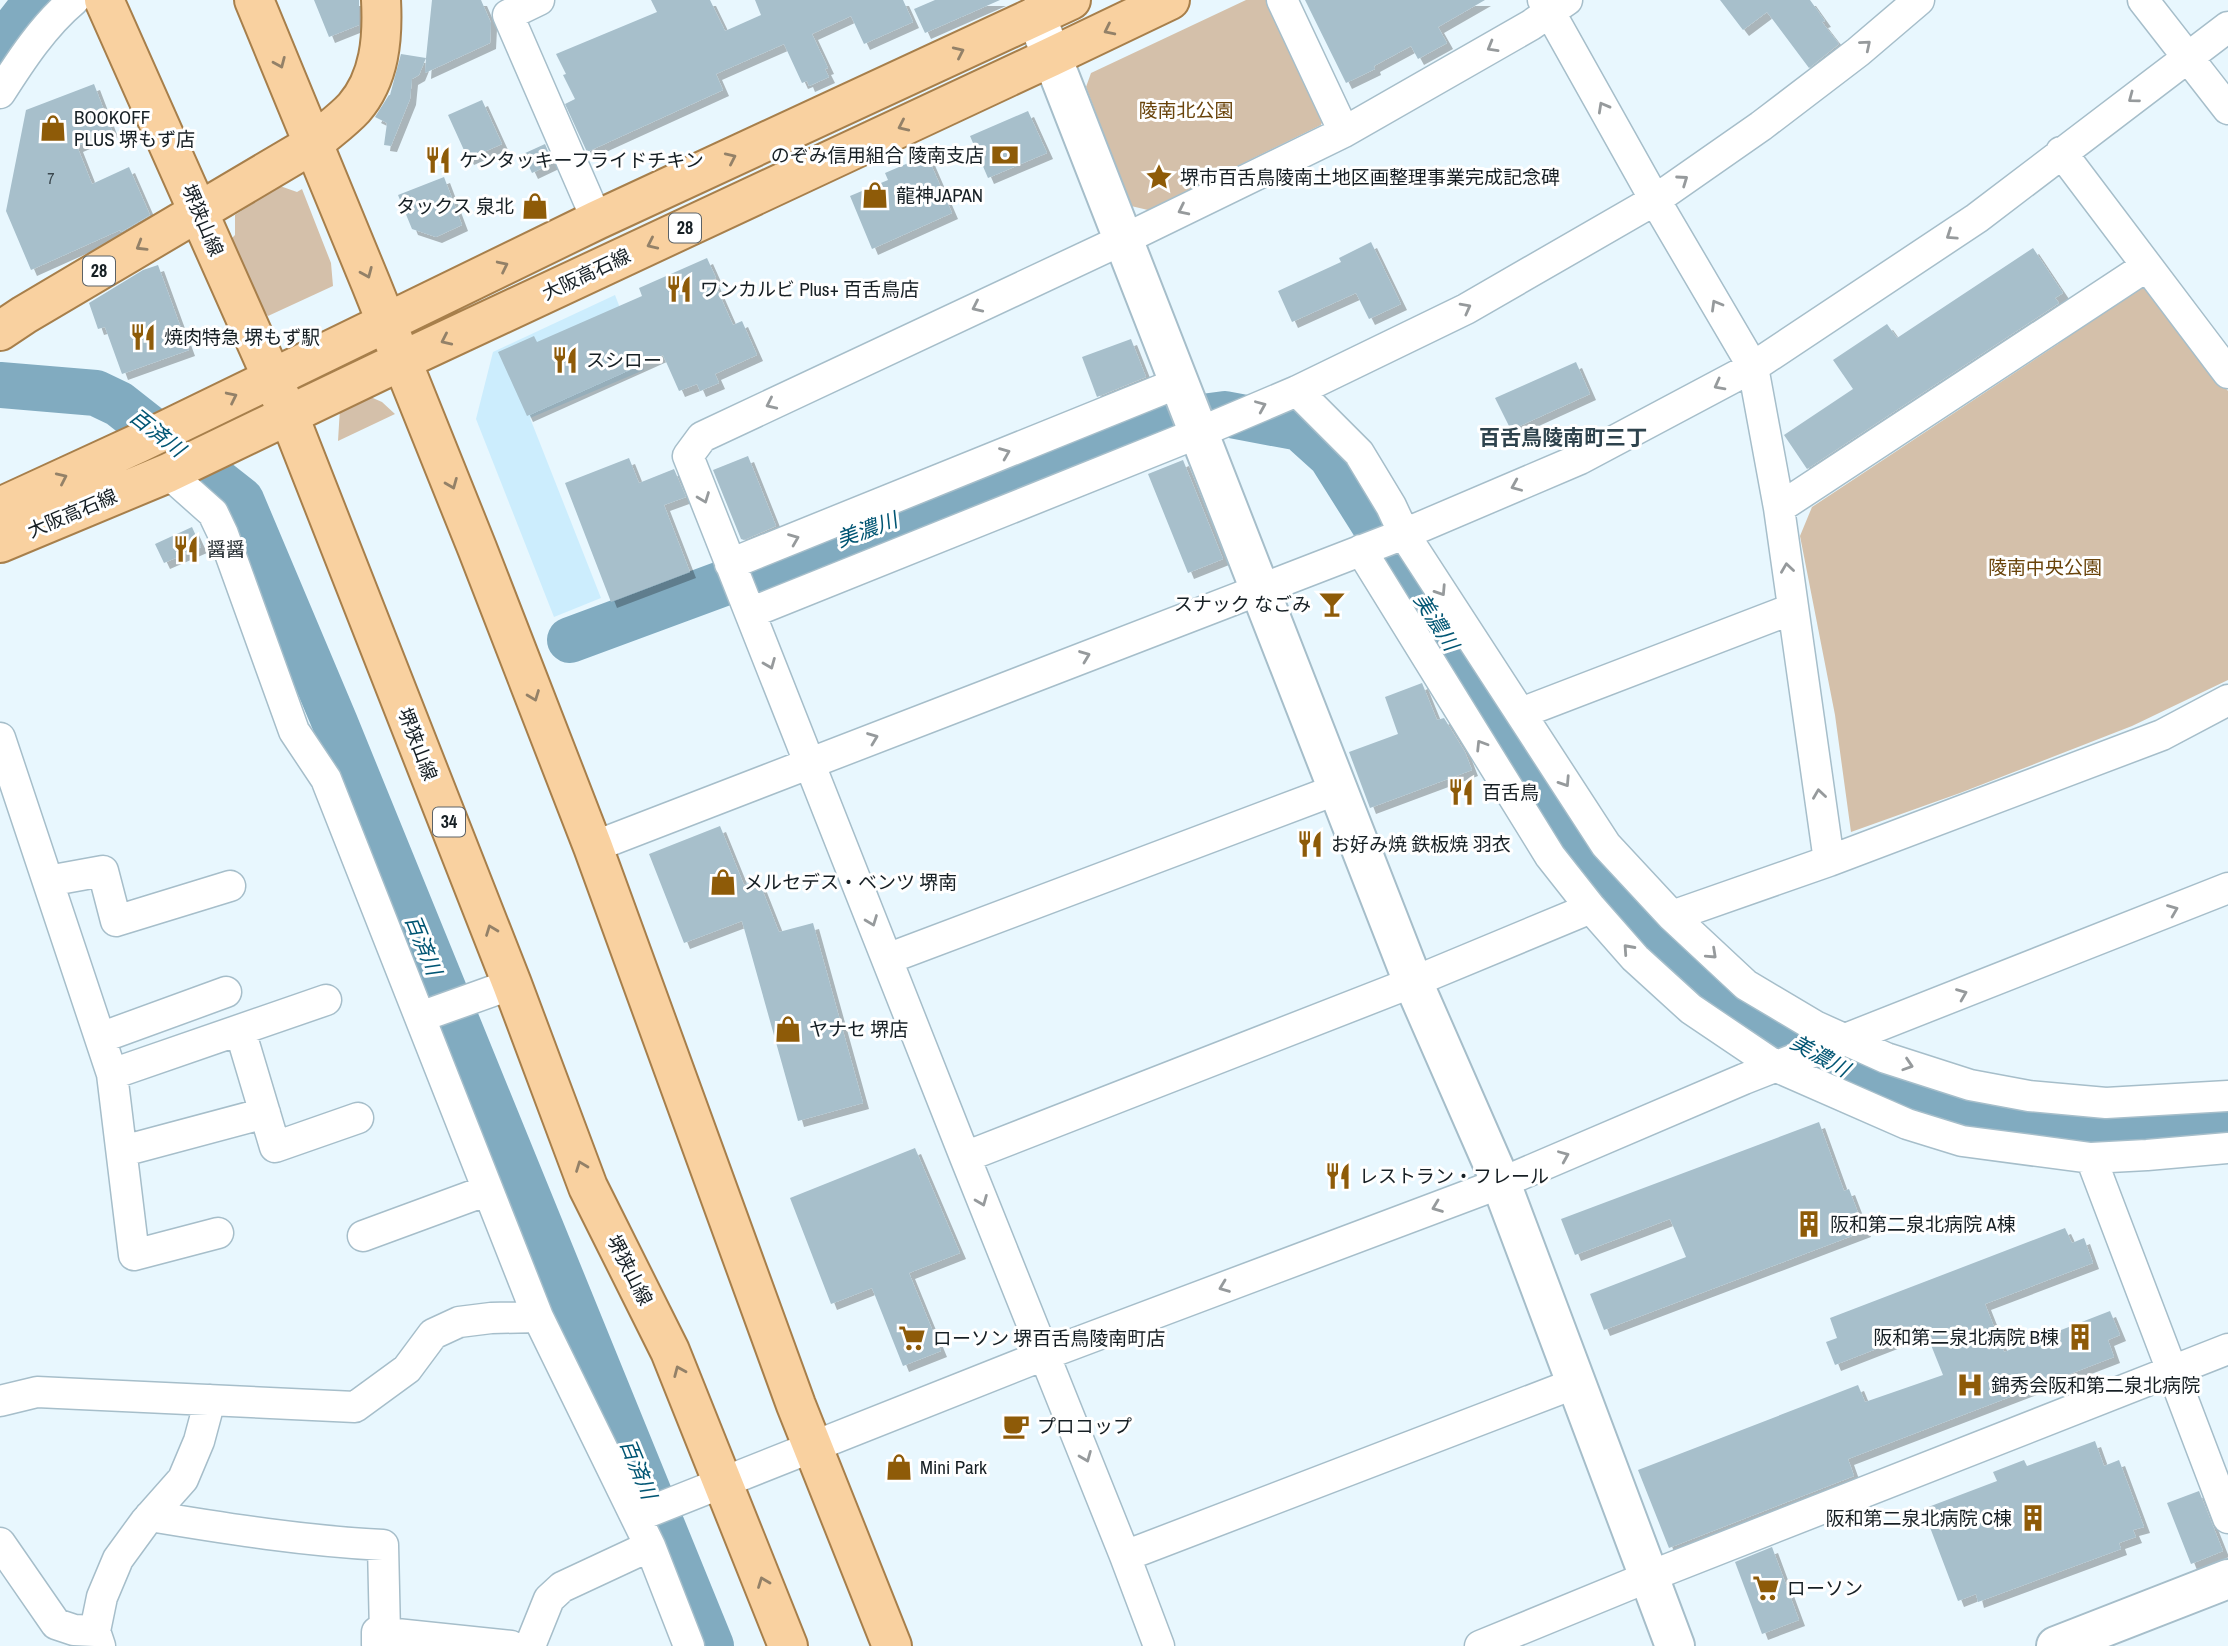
<svg xmlns="http://www.w3.org/2000/svg" width="2228" height="1646" font-family="'Archivo Narrow','Noto Sans JP',sans-serif">
<style>
.built{fill:#ccedfd}
.green{fill:#d4c0aa}
.lines{fill:none;stroke-linecap:round;stroke-linejoin:round}
.river{stroke:#81abc0;stroke-width:46}
.building{fill:#a7bfcb;filter:url(#shadow)}
.street-casing{stroke:#a6beca;stroke-width:33}
.secondary-casing{stroke:#a6beca;stroke-width:42}
.primary-casing{stroke:#a77f4b;stroke-width:42}
.street{stroke:#fff;stroke-width:30}
.secondary{stroke:#fff;stroke-width:38}
.primary{stroke:#f9d1a0;stroke-width:38}
.oneway{stroke:#938168}
.oneway2{stroke:#969a9c}
.labels{text-anchor:middle;stroke-width:6;stroke-linejoin:round;paint-order:stroke}
.number-label{font-size:16px;fill:#3a474e}
.shield{fill:#fff;stroke:#5c6266;stroke-width:2}
.shield-label{font-size:18px;font-weight:bold;fill:#161f24}
.park-label{font-size:19px;fill:#69430a;stroke:#fff}
.poi-label{font-size:19px;fill:#161f24;stroke:#fff;text-anchor:start}
.street-label{font-size:19px;fill:#161f24;stroke:#fff}
.water-label{font-size:21px;font-style:italic;fill:#005573;stroke:#fff}
.neighbourhood-label{font-size:21px;font-weight:bold;fill:#2e434d;stroke:#fff}
</style>
<defs>
<filter id="shadow"><feDropShadow dx="6" dy="6" stdDeviation="0" flood-color="#0004"/></filter>
</defs>
<rect width="100%" height="100%" fill="#e8f7fe"/>
<path class="built" d="M 615,295 L 644,370 L 530,418 L 601,598 L 554,617 L 476,419 L 493,352 Z"/>
<path class="green" d="M 1246,0 L 1271,0 L 1325,114 L 1321,125 L 1148,210 L 1131,206 L 1086,87 L 1091,73 Z
M 280,186 L 297,192 L 302,189 L 331,263 L 333,286 L 268,316 L 256,300 L 232,238 L 235,235 L 235,215 Z
M 2144,283 L 2191,346 L 2228,391 L 2228,680 L 2132,726 L 1960,793 L 1851,832 L 1835,715 L 1800,536 L 1812,507 L 2058,344 Z
M 366,395 L 382,402 L 395,414 L 338,441 L 340,408 Z"/>
<g class="lines">
<path class="river" d="M 0,48 L 37,0
M 0,385 L 96,393 L 119,404 L 241,500 L 335,723 L 711,1646
M 570,640 L 1157,423 L 1225,414 L 1300,428 L 1331,456 L 1541,789 L 1619,895 L 1659,938 L 1712,989 L 1775,1032 L 1873,1085 L 1955,1112 L 2027,1123 L 2115,1131 L 2168,1129 L 2228,1122"/>
</g>
<path class="building" d="M 314,0 L 359,0 L 359,25 L 329,37 Z
M 432,0 L 481,0 L 491,23 L 490,43 L 425,73 L 426,58 L 419,75 L 412,79 L 410,99 L 391,146 L 384,145 L 387,123 L 375,117 L 389,95 L 390,95 L 401,54 L 426,58 Z
M 651,0 L 710,0 L 725,31 L 761,15 L 755,0 L 903,0 L 913,22 L 864,44 L 851,16 L 812,34 L 828,68 L 825,69 L 829,77 L 809,86 L 807,81 L 802,83 L 784,44 L 716,74 L 723,90 L 587,152 L 565,104 L 575,99 L 563,75 L 566,74 L 556,54 L 657,12 Z
M 935,0 L 1000,0 L 925,33 L 914,9 Z
M 1305,0 L 1485,0 L 1438,27 L 1447,43 L 1418,59 L 1411,46 L 1374,66 L 1375,69 L 1346,83 Z
M 1720,0 L 1810,0 L 1825,21 L 1822,22 L 1839,44 L 1809,68 L 1767,12 L 1743,30 Z
M 94,84 L 112,131 L 77,146 L 92,184 L 129,167 L 150,215 L 121,232 L 120,230 L 31,270 L 6,211 L 26,110 Z
M 482,100 L 502,144 L 468,159 L 448,115 Z
M 1028,111 L 1047,153 L 988,178 L 970,136 Z
M 545,144 L 553,163 L 532,173 L 523,154 Z
M 927,155 L 952,213 L 872,249 L 850,196 L 888,180 L 885,173 Z
M 444,177 L 462,225 L 436,237 L 412,229 L 398,195 Z
M 1371,242 L 1401,304 L 1369,319 L 1356,293 L 1292,322 L 1278,291 L 1341,262 L 1339,258 Z
M 2033,248 L 2063,293 L 2055,298 L 2059,303 L 1807,469 L 1784,435 L 1853,389 L 1833,360 L 1887,324 L 1897,338 Z
M 707,258 L 716,278 L 713,280 L 733,325 L 742,321 L 757,355 L 715,374 L 719,383 L 700,391 L 697,384 L 679,391 L 663,355 L 527,416 L 498,352 L 534,336 L 537,342 L 642,296 L 639,288 Z
M 158,265 L 189,350 L 122,374 L 105,327 L 98,329 L 89,303 L 143,270 Z
M 1131,339 L 1146,377 L 1097,397 L 1082,357 Z
M 1576,362 L 1590,394 L 1511,430 L 1495,398 Z
M 748,456 L 776,526 L 744,540 L 741,539 L 713,470 Z
M 629,458 L 639,483 L 674,469 L 686,497 L 664,505 L 690,572 L 611,602 L 565,483 Z
M 1183,460 L 1223,559 L 1188,573 L 1148,474 Z
M 192,527 L 201,547 L 164,563 L 155,544 Z
M 1422,683 L 1437,720 L 1444,718 L 1465,752 L 1472,770 L 1370,808 L 1349,752 L 1398,734 L 1385,697 Z
M 720,826 L 744,885 L 758,879 L 779,932 L 813,923 L 863,1103 L 798,1121 L 742,921 L 684,943 L 649,854 Z
M 1819,1122 L 1844,1191 L 1849,1189 L 1865,1231 L 1604,1330 L 1590,1294 L 1686,1257 L 1670,1219 L 1575,1255 L 1561,1219 Z
M 915,1148 L 960,1253 L 909,1273 L 941,1351 L 903,1366 L 872,1288 L 831,1304 L 790,1198 Z
M 2065,1228 L 2072,1243 L 2084,1238 L 2093,1263 L 1985,1304 L 2004,1352 L 2110,1311 L 2120,1335 L 2108,1340 L 2114,1357 L 1848,1459 L 1854,1476 L 1669,1548 L 1638,1470 L 1858,1385 L 1865,1402 L 1943,1375 L 1925,1330 L 1835,1365 L 1826,1342 L 1837,1338 L 1830,1318 Z
M 2095,1441 L 2104,1466 L 2119,1460 L 2144,1527 L 2133,1530 L 2136,1537 L 2119,1543 L 2121,1549 L 1978,1602 L 1976,1594 L 1958,1601 L 1923,1509 L 1997,1481 L 1993,1472 L 2024,1460 L 2027,1466 Z
M 2199,1491 L 2223,1551 L 2191,1564 L 2167,1503 Z
M 1772,1547 L 1799,1620 L 1762,1634 L 1735,1562 Z"/>
<g class="lines">
<defs>
<path id="street" d="M 539,0 L 508,15 L 597,220
M 1282,0 L 1344,132
M 1543,0 L 1655,200 L 1753,367 L 1779,508 L 1829,861
M 2143,0 L 2228,109
M 0,93 C 21,60 44,25 74,0
M 2061,152 L 2228,373
M 1297,391 L 1359,453 L 1391,506 L 1404,534 L 1606,845 L 1672,916 L 1746,985 L 1815,1026 L 1886,1058 L 1970,1085 L 2029,1096 L 2106,1103 L 2228,1096
M 168,473 L 213,513 L 223,534 L 294,731 L 326,779 L 538,1317
M 1779,508 L 2147,266
M 1361,550 L 1550,856 L 1591,908 L 1635,958 L 1691,1009 L 1777,1067 L 1907,1124 L 1962,1141 L 2091,1158 L 2228,1518
M 730,564 L 1178,383
M 750,613 L 1198,433 L 1297,391 L 1466,309 L 1655,200 L 1761,126 L 1858,52 L 1919,0
M 1521,713 L 1792,609
M 0,738 L 112,1074 L 134,1255 L 218,1233
M 593,847 L 1404,534 L 1580,459 L 1753,367 L 1977,218 L 2228,27
M 48,881 L 103,871 L 116,921 L 230,886
M 1672,916 L 1829,861 L 2162,735 L 2228,700
M 887,959 L 1338,789
M 420,1017 L 512,984
M 240,1030 L 275,1147 L 358,1118
M 100,1038 L 226,992
M 112,1074 L 326,1000
M 123,1151 L 265,1113
M 965,1157 L 1413,982 L 1591,908
M 2091,1158 L 2147,1155 L 2228,1148
M 363,1236 L 488,1190
M 0,1401 L 37,1392 L 355,1407 L 407,1369 L 433,1334 L 459,1322 L 491,1318 L 538,1317 L 650,1546 L 689,1646
M 150,1516 C 228,1529 305,1541 383,1545 L 385,1634
M 636,1517 L 1044,1355 L 1501,1183 L 1744,1079 L 2228,888
M 0,1543 L 56,1624 L 74,1630 L 95,1631
M 1125,1556 L 1576,1383
M 377,1644 L 377,1632 L 511,1646
M 100,1646 L 95,1631 L 102,1597 L 118,1559 L 145,1522 L 183,1479 L 199,1441 L 210,1400
M 530,1646 L 549,1599 L 562,1587 L 650,1546
M 1159,1646 L 1125,1556 L 965,1157 L 688,456 L 702,437 L 1141,231 L 1344,132 L 1531,25 L 1567,0
M 1480,1646 L 1648,1577 L 2228,1349"/>
<path id="secondary" d="M 1036,16 L 1413,982 L 1501,1183 L 1675,1646
M 2056,1646 L 2228,1579"/>
<path id="primary" d="M 104,0 L 289,416 L 512,984 L 588,1187 L 670,1351 L 788,1646
M 254,0 L 371,284 L 477,548 L 593,847 L 796,1405 L 892,1646
M 0,331 L 24,315 L 313,144 C 326,132 342,121 354,108 C 380,78 383,38 381,0
M 0,507 L 139,443 L 597,220 L 1071,0
M 0,543 L 168,473 L 401,361 L 1051,57 L 1170,0"/>
</defs>
<use href="#street" class="street-casing"/>
<use href="#secondary" class="secondary-casing"/>
<use href="#primary" class="primary-casing"/>
<use href="#street" class="street"/>
<use href="#secondary" class="secondary"/>
<use href="#primary" class="primary"/>
</g>
<defs><path id="oneway-chevron" d="M-2-3.5L2.5 0L-2 3.5" fill="none" stroke-width="1.6" stroke-linecap="round" stroke-linejoin="round" transform="scale(1.75)"/></defs>
<g class="oneway">
<use href="#oneway-chevron" transform="translate(1109 30) rotate(154)"/>
<use href="#oneway-chevron" transform="translate(959 52) rotate(-25)"/>
<use href="#oneway-chevron" transform="translate(280 63) rotate(67)"/>
<use href="#oneway-chevron" transform="translate(903 126) rotate(155)"/>
<use href="#oneway-chevron" transform="translate(731 158) rotate(-25)"/>
<use href="#oneway-chevron" transform="translate(652 244) rotate(155)"/>
<use href="#oneway-chevron" transform="translate(141 246) rotate(149)"/>
<use href="#oneway-chevron" transform="translate(503 266) rotate(-26)"/>
<use href="#oneway-chevron" transform="translate(367 273) rotate(67)"/>
<use href="#oneway-chevron" transform="translate(446 340) rotate(155)"/>
<use href="#oneway-chevron" transform="translate(232 397) rotate(-26)"/>
<use href="#oneway-chevron" transform="translate(62 478) rotate(-25)"/>
<use href="#oneway-chevron" transform="translate(452 484) rotate(68)"/>
<use href="#oneway-chevron" transform="translate(534 696) rotate(69)"/>
<use href="#oneway-chevron" transform="translate(491 930) rotate(-111)"/>
<use href="#oneway-chevron" transform="translate(581 1166) rotate(-111)"/>
<use href="#oneway-chevron" transform="translate(679 1371) rotate(-113)"/>
<use href="#oneway-chevron" transform="translate(763 1582) rotate(-111)"/>
</g>
<g class="oneway2">
<use href="#oneway-chevron" transform="translate(1866 45) rotate(-40)"/>
<use href="#oneway-chevron" transform="translate(1492 47) rotate(150)"/>
<use href="#oneway-chevron" transform="translate(2133 98) rotate(143)"/>
<use href="#oneway-chevron" transform="translate(1603 107) rotate(-119)"/>
<use href="#oneway-chevron" transform="translate(1683 180) rotate(-35)"/>
<use href="#oneway-chevron" transform="translate(1183 210) rotate(154)"/>
<use href="#oneway-chevron" transform="translate(1951 235) rotate(146)"/>
<use href="#oneway-chevron" transform="translate(1716 305) rotate(-120)"/>
<use href="#oneway-chevron" transform="translate(977 307) rotate(155)"/>
<use href="#oneway-chevron" transform="translate(1466 308) rotate(-28)"/>
<use href="#oneway-chevron" transform="translate(1719 385) rotate(152)"/>
<use href="#oneway-chevron" transform="translate(771 404) rotate(155)"/>
<use href="#oneway-chevron" transform="translate(1261 406) rotate(-23)"/>
<use href="#oneway-chevron" transform="translate(1005 453) rotate(-22)"/>
<use href="#oneway-chevron" transform="translate(1516 486) rotate(157)"/>
<use href="#oneway-chevron" transform="translate(704 498) rotate(69)"/>
<use href="#oneway-chevron" transform="translate(794 539) rotate(-22)"/>
<use href="#oneway-chevron" transform="translate(1787 568) rotate(-98)"/>
<use href="#oneway-chevron" transform="translate(1441 591) rotate(57)"/>
<use href="#oneway-chevron" transform="translate(1085 656) rotate(-21)"/>
<use href="#oneway-chevron" transform="translate(770 664) rotate(68)"/>
<use href="#oneway-chevron" transform="translate(873 738) rotate(-21)"/>
<use href="#oneway-chevron" transform="translate(1481 745) rotate(-122)"/>
<use href="#oneway-chevron" transform="translate(1565 782) rotate(57)"/>
<use href="#oneway-chevron" transform="translate(1819 794) rotate(-98)"/>
<use href="#oneway-chevron" transform="translate(2173 910) rotate(-22)"/>
<use href="#oneway-chevron" transform="translate(872 921) rotate(69)"/>
<use href="#oneway-chevron" transform="translate(1628 949) rotate(-132)"/>
<use href="#oneway-chevron" transform="translate(1712 954) rotate(43)"/>
<use href="#oneway-chevron" transform="translate(1962 994) rotate(-22)"/>
<use href="#oneway-chevron" transform="translate(1908 1065) rotate(18)"/>
<use href="#oneway-chevron" transform="translate(1564 1156) rotate(-23)"/>
<use href="#oneway-chevron" transform="translate(982 1201) rotate(68)"/>
<use href="#oneway-chevron" transform="translate(1437 1207) rotate(159)"/>
<use href="#oneway-chevron" transform="translate(1224 1287) rotate(159)"/>
<use href="#oneway-chevron" transform="translate(1086 1457) rotate(68)"/>
</g>
<defs>
<symbol id="shop-bare" viewBox="-9 -9 18 18"><path d="M-5-2.5h2.3a2.7 3.5 0 0 1 5.4 0H5L5.5 6h-11ZM-1.5-2.5h3a1.5 2.3 0 0 0-3 0Z" fill="#8e5b08" stroke="#fff" stroke-width="2.5" paint-order="stroke"/></symbol>
<symbol id="bank-bare" viewBox="-9 -9 18 18"><path d="M-6-4H6V4H-6ZM0-2.3a2.3 2.3 0 1 0 0 4.6a2.3 2.3 0 1 0 0-4.6Z" fill="#8e5b08" stroke="#fff" stroke-width="2.5" paint-order="stroke"/></symbol>
<symbol id="restaurant-bare" viewBox="-9 -9 18 18"><path d="M-5-6h1v4h1v-4h1v4h1v-4h1v5L-1.5 .5V6h-2V.5L-5-1ZM5-6V6H3V1.5H1.5Q1.5-4 5-6Z" fill="#8e5b08" stroke="#fff" stroke-width="2.5" paint-order="stroke"/></symbol>
<symbol id="sight-bare" viewBox="-9 -9 18 18"><path d="M0-6L1.8-2.2L6-1.7L2.9 1.2L3.7 5.4L0 3.3L-3.7 5.4L-2.9 1.2L-6-1.7L-1.8-2.2Z" fill="#8e5b08" stroke="#fff" stroke-width="2.5" paint-order="stroke"/></symbol>
<symbol id="bar-bare" viewBox="-9 -9 18 18"><path d="M-6-5H6L.8 .8V4.5H3.5V6h-7V4.5H-.8V.8Z" fill="#8e5b08" stroke="#fff" stroke-width="2.5" paint-order="stroke"/></symbol>
<symbol id="building-bare" viewBox="-9 -9 18 18"><path d="M-4-6H4V6H1V3H-1V6H-4ZM-2.5-4.3h1.7v1.8h-1.7ZM.8-4.3h1.7v1.8H.8ZM-2.5-1h1.7V.8h-1.7ZM.8-1h1.7V.8H.8Z" fill="#8e5b08" stroke="#fff" stroke-width="2.5" paint-order="stroke"/></symbol>
<symbol id="supermarket-bare" viewBox="-9 -9 18 18"><path d="M-6-5.5h2.5l.6 2H6L4.5 2H-2.5L-4.4-4H-6ZM-1.5 3.2a1.3 1.3 0 1 0 .1 0ZM3 3.2a1.3 1.3 0 1 0 .1 0Z" fill="#8e5b08" stroke="#fff" stroke-width="2.5" paint-order="stroke"/></symbol>
<symbol id="hospital-bare" viewBox="-9 -9 18 18"><path d="M-5-5h3v3.5h4V-5h3V5h-3V1.5h-4V5h-3Z" fill="#8e5b08" stroke="#fff" stroke-width="2.5" paint-order="stroke"/></symbol>
<symbol id="cafe-bare" viewBox="-9 -9 18 18"><path d="M-5.5-4.5H6V0H3Q3 3.5 0 3.5H-2.5Q-5.5 3.5-5.5 0ZM3-3.2v2h1.7v-2ZM-6 4.5H4V6H-6Z" fill="#8e5b08" stroke="#fff" stroke-width="2.5" paint-order="stroke"/></symbol>
</defs>
<g fill-rule="evenodd">
<use href="#shop-bare" x="34" y="109" width="38" height="38"/>
<use href="#bank-bare" x="986" y="136" width="38" height="38"/>
<use href="#restaurant-bare" x="419" y="141" width="38" height="38"/>
<use href="#sight-bare" x="1140" y="158" width="38" height="38"/>
<use href="#shop-bare" x="856" y="176" width="38" height="38"/>
<use href="#shop-bare" x="516" y="187" width="38" height="38"/>
<use href="#restaurant-bare" x="660" y="270" width="38" height="38"/>
<use href="#restaurant-bare" x="124" y="318" width="38" height="38"/>
<use href="#restaurant-bare" x="546" y="341" width="38" height="38"/>
<use href="#restaurant-bare" x="167" y="530" width="38" height="38"/>
<use href="#bar-bare" x="1313" y="585" width="38" height="38"/>
<use href="#restaurant-bare" x="1442" y="773" width="38" height="38"/>
<use href="#restaurant-bare" x="1291" y="825" width="38" height="38"/>
<use href="#shop-bare" x="704" y="863" width="38" height="38"/>
<use href="#shop-bare" x="769" y="1010" width="38" height="38"/>
<use href="#restaurant-bare" x="1319" y="1157" width="38" height="38"/>
<use href="#building-bare" x="1790" y="1205" width="38" height="38"/>
<use href="#building-bare" x="2061" y="1318" width="38" height="38"/>
<use href="#supermarket-bare" x="893" y="1319" width="38" height="38"/>
<use href="#hospital-bare" x="1951" y="1366" width="38" height="38"/>
<use href="#cafe-bare" x="997" y="1407" width="38" height="38"/>
<use href="#shop-bare" x="880" y="1448" width="38" height="38"/>
<use href="#building-bare" x="2014" y="1499" width="38" height="38"/>
<use href="#supermarket-bare" x="1747" y="1569" width="38" height="38"/>
</g>
<g class="labels">
<g class="number-label">
<text x="51" y="184">7</text>
</g>
<g class="shield">
<rect x="669" y="213.5" width="32" height="29" rx="5"/>
<rect x="83" y="256.5" width="32" height="29" rx="5"/>
<rect x="433" y="807.5" width="32" height="29" rx="5"/>
</g>
<g class="shield-label">
<text x="685" y="234">28</text>
<text x="99" y="277">28</text>
<text x="449" y="828">34</text>
</g>
<g class="park-label">
<text x="1186" y="117">陵南北公園</text>
<text x="2045" y="574">陵南中央公園</text>
</g>
<g class="poi-label">
<text x="74" y="124">BOOKOFF<tspan x="74" dy="22">PLUS 堺もず店</tspan></text>
<text x="984" y="162" text-anchor="end">のぞみ信用組合 陵南支店</text>
<text x="459" y="167">ケンタッキーフライドチキン</text>
<text x="1180" y="184">堺市百舌鳥陵南土地区画整理事業完成記念碑</text>
<text x="896" y="202">龍神JAPAN</text>
<text x="514" y="213" text-anchor="end">タックス 泉北</text>
<text x="700" y="296">ワンカルビ Plus+ 百舌鳥店</text>
<text x="164" y="344">焼肉特急 堺もず駅</text>
<text x="586" y="367">スシロー</text>
<text x="207" y="556">醤醤</text>
<text x="1311" y="611" text-anchor="end">スナック なごみ</text>
<text x="1482" y="799">百舌鳥</text>
<text x="1331" y="851">お好み焼 鉄板焼 羽衣</text>
<text x="744" y="889">メルセデス・ベンツ 堺南</text>
<text x="809" y="1036">ヤナセ 堺店</text>
<text x="1359" y="1183">レストラン・フレール</text>
<text x="1830" y="1231">阪和第二泉北病院 A棟</text>
<text x="2059" y="1344" text-anchor="end">阪和第二泉北病院 B棟</text>
<text x="933" y="1345">ローソン 堺百舌鳥陵南町店</text>
<text x="1991" y="1392">錦秀会阪和第二泉北病院</text>
<text x="1037" y="1433">プロコップ</text>
<text x="920" y="1474">Mini Park</text>
<text x="2012" y="1525" text-anchor="end">阪和第二泉北病院 C棟</text>
<text x="1787" y="1595">ローソン</text>
</g>
<g class="street-label">
<text transform="translate(203 220) rotate(67)" y="7">堺狭山線</text>
<text transform="translate(586 274) rotate(-25)" y="7">大阪高石線</text>
<text transform="translate(72 513) rotate(-23)" y="7">大阪高石線</text>
<text transform="translate(418 744) rotate(69)" y="7">堺狭山線</text>
<text transform="translate(630 1270) rotate(63)" y="7">堺狭山線</text>
</g>
<g class="water-label">
<text transform="translate(157 433) rotate(38)" y="7">百済川</text>
<text transform="translate(867 530) rotate(-20)" y="7">美濃川</text>
<text transform="translate(1436 622) rotate(58)" y="7">美濃川</text>
<text transform="translate(423 945) rotate(68)" y="7">百済川</text>
<text transform="translate(1820 1056) rotate(29)" y="7">美濃川</text>
<text transform="translate(638 1469) rotate(68)" y="7">百済川</text>
</g>
<g class="neighbourhood-label">
<text x="1563" y="445">百舌鳥陵南町三丁</text>
</g>
</g>
</svg>
